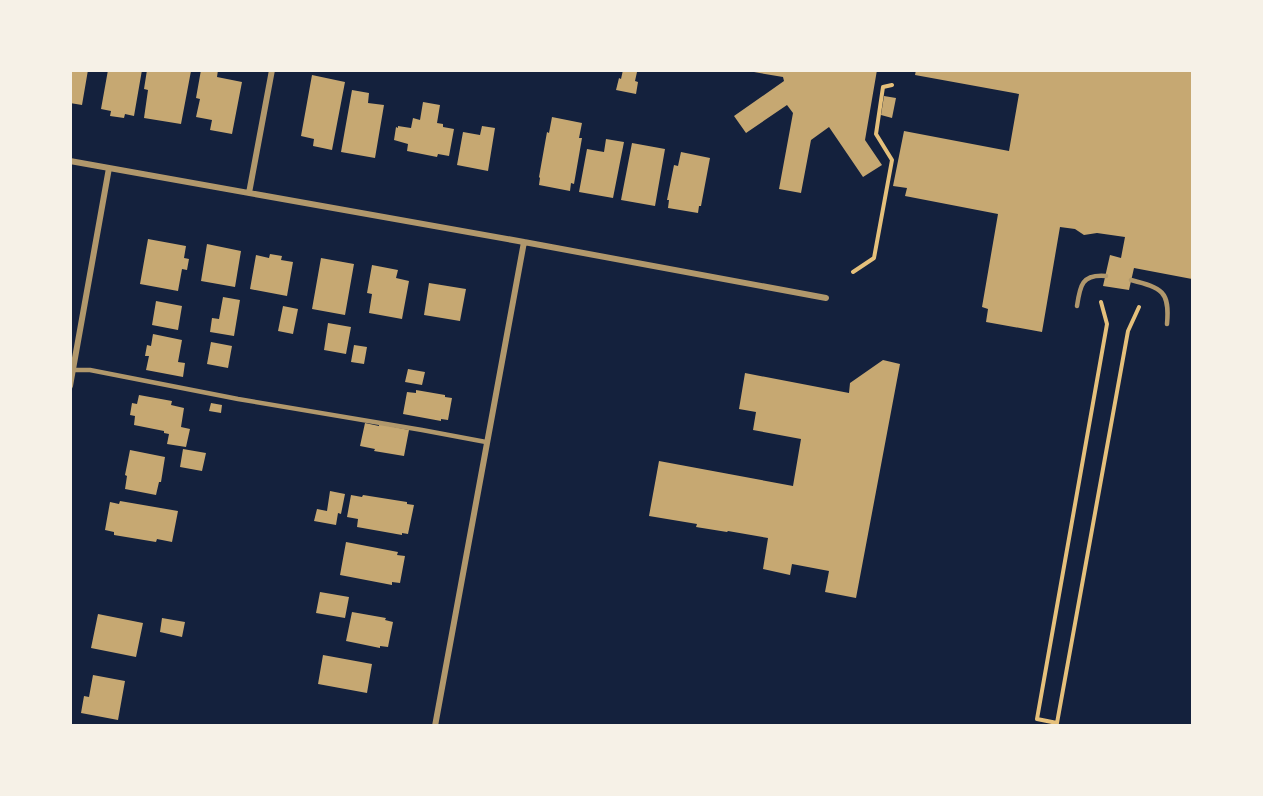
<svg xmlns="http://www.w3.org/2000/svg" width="1263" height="796" font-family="'Noto Sans',sans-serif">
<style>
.building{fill:#c6a872}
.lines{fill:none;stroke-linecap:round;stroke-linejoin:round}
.path{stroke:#e5c07b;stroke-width:4}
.service{stroke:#b1986c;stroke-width:4.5}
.minor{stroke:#b1986c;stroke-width:6}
</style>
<rect width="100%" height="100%" fill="#14213d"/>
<path class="building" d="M 70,70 L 88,70 L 82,105 L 70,103 Z
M 108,70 L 142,70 L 134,116 L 125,114 L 124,118 L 110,116 L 111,111 L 101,109 Z
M 147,70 L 191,71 L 181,124 L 144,118 L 148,90 L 144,89 Z
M 201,70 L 218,70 L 217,77 L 242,82 L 232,134 L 210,130 L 212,120 L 196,117 L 200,99 L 196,98 Z
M 623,70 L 637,72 L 635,81 L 638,82 L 636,94 L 616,90 L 619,78 L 621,79 Z
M 754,70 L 877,70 L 865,140 L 882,165 L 863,177 L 829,127 L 811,140 L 801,193 L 779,189 L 793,113 L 787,105 L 746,133 L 734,116 L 784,81 L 783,77 L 754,72 Z
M 916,70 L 1192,70 L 1192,279 L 1134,268 L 1129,290 L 1103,286 L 1110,255 L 1121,258 L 1125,237 L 1097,233 L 1084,235 L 1075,229 L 1060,227 L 1042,332 L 986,322 L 988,309 L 982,307 L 998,214 L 905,196 L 907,188 L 893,186 L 904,131 L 1009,151 L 1019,94 L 915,75 Z
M 312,75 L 345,82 L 332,150 L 313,146 L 314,139 L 301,136 Z
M 352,90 L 369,93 L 368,103 L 384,105 L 375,158 L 341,152 Z
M 884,96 L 896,98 L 892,118 L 881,115 Z
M 423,102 L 440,105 L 437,123 L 443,124 L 443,127 L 454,129 L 449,156 L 438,154 L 437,157 L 407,151 L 408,144 L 394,140 L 396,127 L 398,128 L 398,126 L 411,128 L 413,118 L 420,120 Z
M 552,117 L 582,123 L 579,138 L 582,138 L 574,184 L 571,183 L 570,191 L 539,185 L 540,178 L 539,177 L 547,132 L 549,133 Z
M 482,126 L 495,128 L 488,171 L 457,165 L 463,132 L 480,135 Z
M 606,139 L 624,142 L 613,198 L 579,192 L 587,149 L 604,152 Z
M 632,143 L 665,149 L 655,206 L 621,200 Z
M 681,152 L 710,158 L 701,206 L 699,206 L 698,213 L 668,208 L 669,200 L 667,200 L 674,165 L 678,166 Z
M 148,239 L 186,246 L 184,258 L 189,259 L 187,270 L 182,269 L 178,291 L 140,284 Z
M 207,244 L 241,251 L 235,287 L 201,281 Z
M 270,254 L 282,256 L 281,260 L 293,262 L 287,296 L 250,289 L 256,255 L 269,258 Z
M 321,258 L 354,264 L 345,315 L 312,309 Z
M 372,265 L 398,270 L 396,278 L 409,281 L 402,319 L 369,313 L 372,294 L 367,293 Z
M 429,283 L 466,289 L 460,321 L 424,315 Z
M 223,297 L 240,300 L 234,336 L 210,332 L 212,318 L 219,319 Z
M 156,301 L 182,306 L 178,330 L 152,325 Z
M 283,306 L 298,309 L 293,334 L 278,331 Z
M 328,323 L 351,327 L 346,354 L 324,350 Z
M 153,334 L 182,340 L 178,362 L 185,363 L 183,377 L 146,370 L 149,356 L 145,356 L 147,345 L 151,346 Z
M 211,342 L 232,346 L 228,368 L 207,364 Z
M 354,345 L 367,347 L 364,364 L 351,362 Z
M 883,360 L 900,364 L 856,598 L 825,592 L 829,571 L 792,564 L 790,575 L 763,569 L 768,538 L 728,531 L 727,532 L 696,527 L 697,524 L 649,516 L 659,461 L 793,486 L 801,439 L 753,430 L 756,412 L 739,409 L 745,373 L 849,393 L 850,383 Z
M 408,369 L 425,372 L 422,385 L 405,382 Z
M 416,390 L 445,395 L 445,397 L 452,398 L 448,420 L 441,419 L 441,421 L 403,414 L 407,392 L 416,393 Z
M 139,395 L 172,401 L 171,405 L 184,408 L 181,427 L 190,429 L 186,447 L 167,444 L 169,434 L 164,433 L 164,431 L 134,425 L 135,416 L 130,415 L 132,403 L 137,404 Z
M 211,403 L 222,405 L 221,413 L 209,411 Z
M 365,423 L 379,426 L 379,424 L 409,430 L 404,456 L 374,451 L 375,449 L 360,446 Z
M 183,449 L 206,453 L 202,471 L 180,467 Z
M 130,450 L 165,457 L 161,482 L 159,482 L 156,495 L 125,489 L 127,476 L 125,475 Z
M 330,491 L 345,494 L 341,514 L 338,513 L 336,525 L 314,521 L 317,509 L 327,511 Z
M 351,495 L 362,497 L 363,495 L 407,502 L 407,504 L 414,505 L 408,534 L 402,533 L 402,535 L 357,527 L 358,519 L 347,517 Z
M 120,501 L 178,511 L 172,542 L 157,539 L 156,542 L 114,535 L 114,532 L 105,530 L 110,502 L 119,504 Z
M 346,542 L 398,552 L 397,555 L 405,556 L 400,583 L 392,582 L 392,585 L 340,575 Z
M 320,592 L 349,597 L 345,618 L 316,613 Z
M 352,612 L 386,618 L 385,620 L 393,622 L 388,647 L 380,646 L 380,648 L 346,641 Z
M 98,614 L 143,623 L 136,657 L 91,648 Z
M 162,618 L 185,622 L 182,637 L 160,632 Z
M 323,655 L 372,664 L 367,693 L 318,684 Z
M 93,675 L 125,681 L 118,720 L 81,713 L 84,696 L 89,697 Z"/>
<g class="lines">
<path class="path" d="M 853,272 L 874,258 L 892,160 L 876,134 L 883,87 L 892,85
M 1101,302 L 1107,324 L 1037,719 L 1057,723 L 1128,331 L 1139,307"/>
<path class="service" d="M 1131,280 C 1162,288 1170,291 1167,324
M 1077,306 C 1080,285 1082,274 1106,276
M 70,370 L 90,370 L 238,399 L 422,430 L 486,442"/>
<path class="minor" d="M 70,161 L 524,242 L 826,298
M 249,193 L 272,70
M 70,386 L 109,168
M 435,726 L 524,242"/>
</g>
<rect width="1263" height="796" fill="none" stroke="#f6f1e7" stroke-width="144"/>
</svg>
